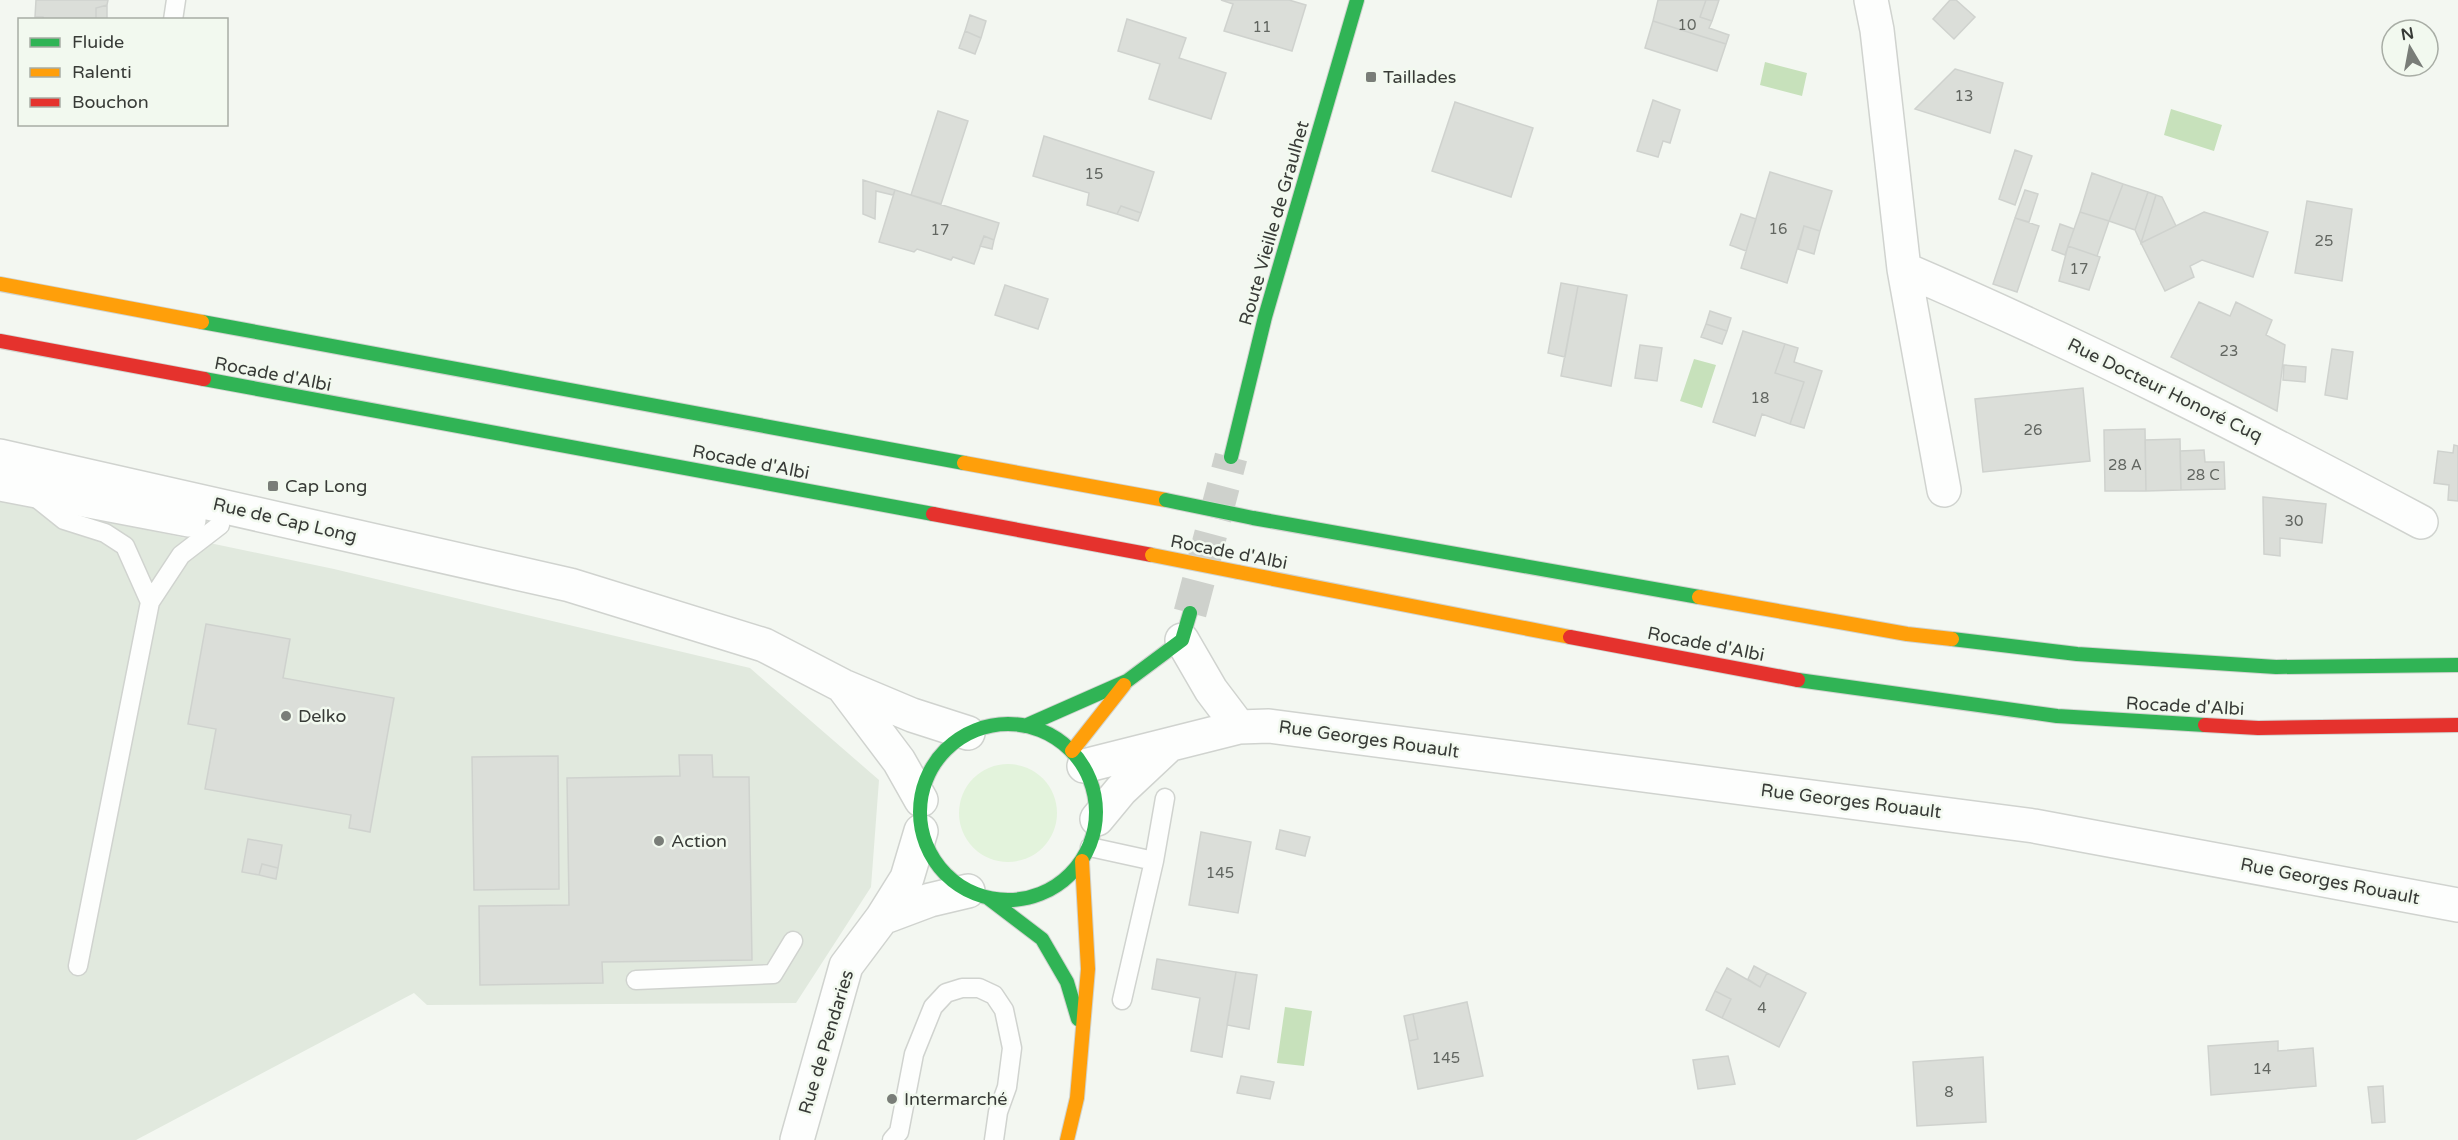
<svg xmlns="http://www.w3.org/2000/svg" width="2458" height="1140" font-family="'Varela Round',sans-serif">
<style>
.built{fill:#e1e9de}
.green{fill:#e3f3dc}
.water{fill:#c7e1bb}
.building{fill:#dbded9;stroke:#cfd2ce;stroke-width:1.5}
.lines{fill:none;stroke-linecap:round;stroke-linejoin:round}
.secondary-tunnel{stroke:#ced1cc;stroke-width:33;stroke-dasharray:33 16;stroke-linecap:butt}
.lane-casing{stroke:#d0d3cf;stroke-width:21}
.street-casing{stroke:#d0d3cf;stroke-width:36}
.fast-casing{stroke:#d0d3cf;stroke-width:16}
.slow-casing{stroke:#d0d3cf;stroke-width:16}
.jam-casing{stroke:#d0d3cf;stroke-width:16}
.lane{stroke:#fdfefd;stroke-width:18}
.street{stroke:#fdfefd;stroke-width:33}
.fast{stroke:#30b455;stroke-width:14}
.slow{stroke:#ff9f0a;stroke-width:14}
.jam{stroke:#e5322d;stroke-width:14}
.fast-bridge-casing{stroke:#d0d3cf;stroke-width:16;stroke-linecap:butt}
.slow-bridge-casing{stroke:#d0d3cf;stroke-width:16;stroke-linecap:butt}
.fast-bridge{stroke:#30b455;stroke-width:14}
.slow-bridge{stroke:#ff9f0a;stroke-width:14}
.poi-dot{fill:#797d78;stroke:#f2f9ef;stroke-width:2}
.labels{text-anchor:middle;stroke-width:5;stroke-linejoin:round;paint-order:stroke}
.number-label{font-size:15px;fill:#626661}
.poi-label{font-size:18px;fill:#383b37;stroke:#f2f9ef;text-anchor:start}
.street-label{font-size:18px;fill:#383b37;stroke:#f2f9ef}
</style>
<rect width="100%" height="100%" fill="#f3f7f1"/>
<path class="built" d="M 0,499 L 334,569 L 750,668 L 879,780 L 871,887 L 796,1003 L 427,1005 L 414,993 L 136,1140 L 0,1140 Z"/>
<path class="green" d="M959 813a49 49 0 1 1 98 0a49 49 0 1 1-98 0Z"/>
<path class="water" d="M 1765,62 L 1807,73 L 1802,96 L 1760,85 Z
M 2171,109 L 2222,125 L 2214,151 L 2164,135 Z
M 1694,359 L 1716,365 L 1702,408 L 1680,401 Z
M 1285,1007 L 1312,1011 L 1304,1066 L 1277,1063 Z"/>
<path class="building" d="M 36,0 L 108,0 L 107,5 L 96,8 L 96,20 L 44,20 L 43,17 L 35,17 Z
M 1221,0 L 1289,0 L 1306,5 L 1292,51 L 1224,31 L 1233,4 Z
M 1658,0 L 1706,0 L 1700,17 L 1712,21 L 1709,28 L 1729,35 L 1726,44 L 1653,21 Z
M 1706,0 L 1719,0 L 1712,21 L 1700,17 Z
M 1950,0 L 1956,0 L 1975,17 L 1954,39 L 1933,19 Z
M 107,5 L 107,20 L 96,20 L 96,8 Z
M 970,15 L 986,21 L 981,38 L 965,31 Z
M 1127,19 L 1186,38 L 1179,58 L 1226,73 L 1211,119 L 1149,99 L 1160,64 L 1118,51 Z
M 1653,21 L 1726,44 L 1717,71 L 1645,48 Z
M 965,31 L 981,38 L 975,54 L 959,48 Z
M 1955,69 L 2003,83 L 1990,133 L 1915,109 Z
M 1653,100 L 1680,110 L 1670,143 L 1663,141 L 1658,157 L 1637,151 Z
M 1455,102 L 1533,128 L 1511,197 L 1432,171 Z
M 938,111 L 968,121 L 941,204 L 911,195 Z
M 1044,136 L 1154,172 L 1141,213 L 1121,206 L 1117,214 L 1087,205 L 1089,193 L 1033,176 Z
M 2015,150 L 2032,156 L 2015,205 L 1999,199 Z
M 1770,172 L 1832,191 L 1820,231 L 1804,226 L 1787,283 L 1741,268 Z
M 2092,173 L 2123,184 L 2109,221 L 2080,212 Z
M 863,180 L 895,190 L 893,195 L 876,191 L 875,219 L 863,214 Z
M 2123,184 L 2148,192 L 2135,230 L 2109,221 Z
M 895,190 L 999,223 L 994,240 L 984,236 L 974,264 L 953,257 L 951,260 L 917,249 L 914,252 L 879,242 Z
M 2025,190 L 2038,194 L 2029,222 L 2015,218 Z
M 2148,192 L 2156,195 L 2141,243 L 2135,230 Z
M 2156,195 L 2162,197 L 2176,226 L 2141,243 Z
M 2307,201 L 2352,209 L 2342,281 L 2295,273 Z
M 1121,206 L 1141,213 L 1138,221 L 1117,214 Z
M 2080,212 L 2109,221 L 2097,256 L 2068,246 Z
M 2204,212 L 2268,232 L 2253,277 L 2202,260 L 2190,266 L 2194,277 L 2165,291 L 2141,243 Z
M 1741,214 L 1756,219 L 1746,251 L 1730,245 Z
M 2015,218 L 2039,226 L 2017,292 L 1993,284 Z
M 2060,224 L 2074,229 L 2065,255 L 2052,250 Z
M 1804,226 L 1820,231 L 1814,254 L 1798,249 Z
M 984,236 L 994,240 L 992,249 L 980,246 Z
M 2068,246 L 2100,257 L 2089,290 L 2059,281 Z
M 1561,283 L 1578,286 L 1565,357 L 1548,353 Z
M 1005,285 L 1048,299 L 1038,329 L 995,315 Z
M 1578,286 L 1627,295 L 1611,386 L 1561,376 Z
M 2199,302 L 2230,316 L 2236,302 L 2272,320 L 2266,335 L 2285,345 L 2277,411 L 2171,357 Z
M 1710,311 L 1731,318 L 1727,331 L 1706,324 Z
M 1706,324 L 1727,331 L 1722,344 L 1701,337 Z
M 1743,331 L 1785,344 L 1775,373 L 1804,382 L 1790,424 L 1762,414 L 1755,436 L 1713,422 Z
M 1785,344 L 1798,348 L 1794,362 L 1822,371 L 1804,428 L 1790,424 L 1804,382 L 1775,373 Z
M 1640,345 L 1662,348 L 1657,381 L 1635,378 Z
M 2332,349 L 2353,352 L 2347,399 L 2325,395 Z
M 2284,365 L 2306,367 L 2305,382 L 2283,380 Z
M 2083,388 L 2090,461 L 1983,472 L 1975,399 Z
M 2145,429 L 2146,491 L 2105,491 L 2104,430 Z
M 2180,439 L 2181,490 L 2146,491 L 2145,440 Z
M 2454,445 L 2458,446 L 2458,501 L 2448,500 L 2449,485 L 2434,483 L 2438,451 L 2453,453 Z
M 2204,450 L 2205,462 L 2224,462 L 2225,489 L 2181,490 L 2180,451 Z
M 2263,497 L 2326,504 L 2322,543 L 2280,538 L 2280,556 L 2264,554 Z
M 206,624 L 290,639 L 283,678 L 394,698 L 370,832 L 349,828 L 351,815 L 205,789 L 216,729 L 188,724 Z
M 679,755 L 712,755 L 713,777 L 749,777 L 752,960 L 602,962 L 603,983 L 480,985 L 479,906 L 569,905 L 567,778 L 680,776 Z
M 558,756 L 559,889 L 474,890 L 472,757 Z
M 1280,830 L 1310,837 L 1305,856 L 1276,849 Z
M 1201,832 L 1251,842 L 1238,913 L 1189,905 Z
M 248,839 L 282,845 L 278,868 L 262,864 L 259,875 L 242,872 Z
M 262,864 L 278,868 L 276,879 L 259,875 Z
M 1157,959 L 1236,972 L 1222,1057 L 1191,1051 L 1200,998 L 1152,989 Z
M 1754,966 L 1767,973 L 1760,987 L 1748,979 Z
M 1727,968 L 1760,987 L 1767,973 L 1806,993 L 1779,1047 L 1722,1018 L 1731,999 L 1715,991 Z
M 1236,972 L 1257,975 L 1249,1029 L 1227,1025 Z
M 1715,991 L 1731,999 L 1722,1018 L 1706,1010 Z
M 1467,1002 L 1483,1076 L 1418,1089 L 1409,1041 L 1418,1039 L 1413,1014 Z
M 1413,1014 L 1418,1039 L 1409,1041 L 1404,1016 Z
M 2278,1041 L 2278,1051 L 2313,1048 L 2316,1086 L 2211,1095 L 2208,1046 Z
M 1728,1056 L 1735,1084 L 1698,1089 L 1693,1060 Z
M 1983,1057 L 1986,1122 L 1917,1126 L 1913,1062 Z
M 1241,1076 L 1274,1082 L 1270,1099 L 1237,1093 Z
M 2383,1086 L 2385,1122 L 2372,1123 L 2368,1087 Z"/>
<g class="lines">
<path class="secondary-tunnel" d="M 1190,613 L 1231,457"/>
<defs>
<path id="lane" d="M 173,20 L 176,0
M 34,496 L 64,520 L 105,533 L 125,546 L 150,602
M 1090,847 L 1154,861
M 78,966 L 150,602 L 181,555 L 220,525
M 636,980 L 773,974 L 793,941
M 1122,1000 L 1154,861 L 1165,798
M 892,1140 L 899,1132 L 914,1054 L 933,1007 L 946,993 L 962,988 L 979,988 L 994,995 L 1004,1010 L 1012,1048 L 1007,1087 L 998,1112 L 994,1140"/>
<path id="street" d="M 1871,0 L 1877,30 L 1904,269 L 1944,490
M 1904,269 C 2081,345 2252,432 2421,522
M 0,456 L 570,585 L 764,645 L 843,686 L 912,715 L 968,733
M 0,484 L 189,520
M 1182,640 L 1211,690 L 1239,727
M 844,688 L 899,761 L 921,800
M 1084,766 L 1239,727 L 1269,726 L 2034,826 L 2458,905
M 1097,819 L 1121,790 L 1169,745
M 882,918 L 930,900 L 968,891
M 797,1140 L 846,966 L 882,918 L 907,878 L 921,831"/>
<path id="fast" d="M 202,322 L 964,463
M 204,379 L 933,514
M 1231,457 L 1265,317 L 1357,0
M 1253,518 L 1699,597
M 1952,639 L 2077,654 L 2276,667 L 2458,665
M 1798,680 L 2057,716 L 2205,725
M920 812a88 88 0 1 1 176 0a88 88 0 1 1-176 0Z
M 1025,726 L 1127,681 L 1182,640 L 1190,613
M 988,898 L 1042,939 L 1067,982 L 1078,1019"/>
<path id="slow" d="M 0,284 L 202,322
M 964,463 L 1166,500
M 1238,572 L 1570,637
M 1699,597 L 1907,634 L 1952,639
M 1072,751 L 1124,685
M 1067,1140 L 1077,1098 L 1088,969 L 1082,861"/>
<path id="jam" d="M 0,341 L 204,379
M 933,514 L 1152,555
M 1570,637 L 1798,680
M 2205,725 L 2258,728 L 2458,725"/>
</defs>
<use href="#lane" class="lane-casing"/>
<use href="#street" class="street-casing"/>
<use href="#fast" class="fast-casing"/>
<use href="#slow" class="slow-casing"/>
<use href="#jam" class="jam-casing"/>
<use href="#lane" class="lane"/>
<use href="#street" class="street"/>
<use href="#fast" class="fast"/>
<use href="#slow" class="slow"/>
<use href="#jam" class="jam"/>
<defs>
<path id="fast-bridge" d="M 1166,500 L 1253,518"/>
<path id="slow-bridge" d="M 1152,555 L 1238,572"/>
</defs>
<use href="#fast-bridge" class="fast-bridge-casing"/>
<use href="#slow-bridge" class="slow-bridge-casing"/>
<use href="#fast-bridge" class="fast-bridge"/>
<use href="#slow-bridge" class="slow-bridge"/>
</g>
<g class="poi-dot">
<rect x="1365" y="71" width="12" height="12" rx="3"/>
<rect x="267" y="480" width="12" height="12" rx="3"/>
<circle cx="286" cy="716" r="6"/>
<circle cx="659" cy="841" r="6"/>
<circle cx="892" cy="1099" r="6"/>
</g>
<g class="labels">
<g class="number-label">
<text x="1687" y="30">10</text>
<text x="1262" y="32">11</text>
<text x="1964" y="101">13</text>
<text x="1094" y="179">15</text>
<text x="1778" y="234">16</text>
<text x="940" y="235">17</text>
<text x="2324" y="246">25</text>
<text x="2079" y="274">17</text>
<text x="2229" y="356">23</text>
<text x="1760" y="403">18</text>
<text x="2033" y="435">26</text>
<text x="2125" y="470">28 A</text>
<text x="2203" y="480">28 C</text>
<text x="2294" y="526">30</text>
<text x="1220" y="878">145</text>
<text x="1762" y="1013">4</text>
<text x="1446" y="1063">145</text>
<text x="2262" y="1074">14</text>
<text x="1949" y="1097">8</text>
</g>
<g class="poi-label">
<text x="1383" y="83">Taillades</text>
<text x="285" y="492">Cap Long</text>
<text x="298" y="722">Delko</text>
<text x="671" y="847">Action</text>
<text x="904" y="1105">Intermarché</text>
</g>
<g class="street-label">
<text transform="translate(1274 223) rotate(-74)" y="6">Route Vieille de Graulhet</text>
<text transform="translate(273 374) rotate(11)" y="6">Rocade d'Albi</text>
<text transform="translate(2165 390) rotate(26)" y="6">Rue Docteur Honoré Cuq</text>
<text transform="translate(751 462) rotate(11)" y="6">Rocade d'Albi</text>
<text transform="translate(285 520) rotate(13)" y="6">Rue de Cap Long</text>
<text transform="translate(1229 552) rotate(11)" y="6">Rocade d'Albi</text>
<text transform="translate(1706 644) rotate(11)" y="6">Rocade d'Albi</text>
<text transform="translate(2185 706) rotate(3)" y="6">Rocade d'Albi</text>
<text transform="translate(1369 739) rotate(8)" y="6">Rue Georges Rouault</text>
<text transform="translate(1851 801) rotate(7)" y="6">Rue Georges Rouault</text>
<text transform="translate(2330 881) rotate(11)" y="6">Rue Georges Rouault</text>
<text transform="translate(826 1042) rotate(-73)" y="6">Rue de Pendaries</text>
</g>
</g>
<rect x="18" y="18" width="210" height="108" fill="#f2f9ef" stroke="#a8ada5" stroke-width="1.5"/>
<rect x="30" y="38" width="30" height="9" fill="#30b455" stroke="#a8ada5" stroke-width="1.5"/>
<text x="72" y="48" font-size="18" fill="#383b37">Fluide</text>
<rect x="30" y="68" width="30" height="9" fill="#ff9f0a" stroke="#a8ada5" stroke-width="1.5"/>
<text x="72" y="78" font-size="18" fill="#383b37">Ralenti</text>
<rect x="30" y="98" width="30" height="9" fill="#e5322d" stroke="#a8ada5" stroke-width="1.5"/>
<text x="72" y="108" font-size="18" fill="#383b37">Bouchon</text>
<g transform="translate(2410 48) rotate(350)"><circle r="28" fill="#f2f9ef" stroke="#a8ada5" stroke-width="1.5"/>
<path d="M0-4.5L10 22L0 15L-10 22Z" fill="#797d78"/>
<text y="-9" font-size="16" font-weight="bold" text-anchor="middle" fill="#383b37">N</text>
</g>
</svg>
